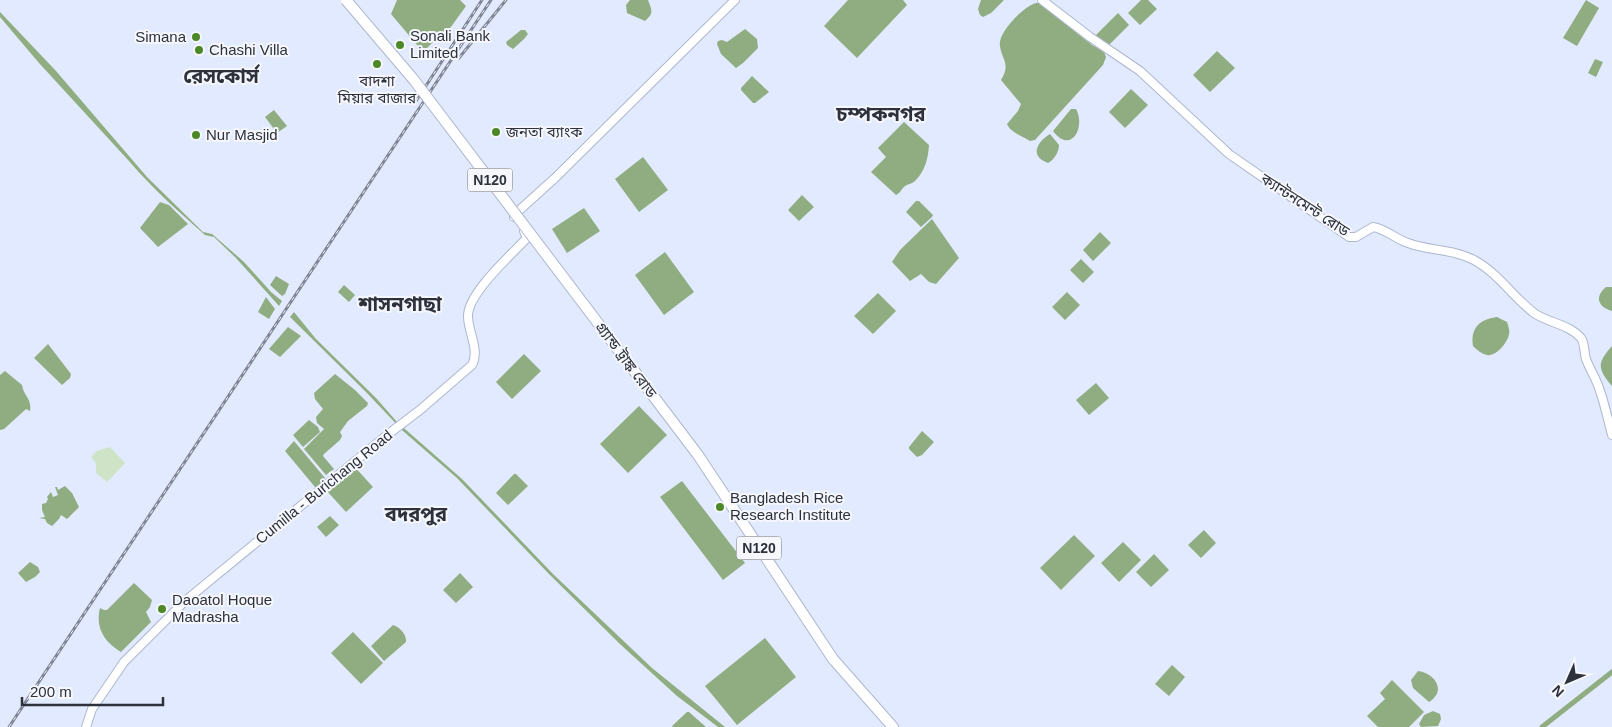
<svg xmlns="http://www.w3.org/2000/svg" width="1612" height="727" font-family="Arial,'Noto Sans Bengali',sans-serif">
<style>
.green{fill:#cfe4c6}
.water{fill:#8fad81}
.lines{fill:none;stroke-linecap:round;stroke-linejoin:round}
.canal{stroke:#8fad81;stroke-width:5}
.secondary-casing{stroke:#adb7cf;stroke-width:10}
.highway-casing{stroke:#adb7cf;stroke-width:12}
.secondary{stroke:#fff;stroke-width:8}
.highway{stroke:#fff;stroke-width:10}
.rail-casing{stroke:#7e8493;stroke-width:3}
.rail{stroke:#f5f7fc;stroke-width:1;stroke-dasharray:4;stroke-linecap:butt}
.highway-bridge-casing{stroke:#adb7cf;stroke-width:12;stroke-linecap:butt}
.highway-bridge{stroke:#fff;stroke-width:10}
.poi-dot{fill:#4c8826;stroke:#f5f7fc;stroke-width:2}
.labels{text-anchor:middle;stroke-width:4;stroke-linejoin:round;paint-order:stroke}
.shield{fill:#f5f7fc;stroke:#696c75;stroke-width:1}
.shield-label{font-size:14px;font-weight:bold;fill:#2d313b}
.poi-label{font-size:15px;fill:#2d313b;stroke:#f5f7fc;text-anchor:start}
.street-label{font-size:15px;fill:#2d313b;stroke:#f5f7fc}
.district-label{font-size:20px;font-weight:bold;fill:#2d313b;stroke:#f5f7fc}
</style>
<rect width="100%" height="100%" fill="#e1eafe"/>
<path class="green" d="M 110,447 L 125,463 L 107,482 L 96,473 L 96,463 L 91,457 L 97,451 Z"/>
<path class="water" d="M 397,0 L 460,0 L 466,6 L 443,38 L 435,40 L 423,52 L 391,14 Z
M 630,0 L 648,0 C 652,11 654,13 645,21 L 627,13 L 626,5 Z
M 848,0 L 903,0 L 907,5 L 857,58 L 824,26 Z
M 981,0 L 1004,0 L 991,13 L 983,17 L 980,15 L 978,9 Z
M 1141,0 L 1148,0 L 1157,9 L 1140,25 L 1128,13 Z
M 1586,0 L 1599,8 L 1577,46 L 1563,38 Z
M 1036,3 L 1039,3 L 1092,45 L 1104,52 L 1106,57 L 1103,65 L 1035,140 L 1030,141 C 1022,136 1010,132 1007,124 L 1018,111 L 1021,104 L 1001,80 C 1011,63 1002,61 1000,46 C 997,33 1024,6 1036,3 Z
M 0,12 L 56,71 L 147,177 L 203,232 L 212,234 L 244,262 L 271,292 L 282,301 L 279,306 L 236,258 L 214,237 L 205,235 C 178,211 152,188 129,161 L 39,63 L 0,17 Z
M 1118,13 L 1129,25 L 1106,48 L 1095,36 Z
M 745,29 L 757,39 L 758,48 L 743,63 L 736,68 L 721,54 L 717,44 L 718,41 L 722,40 L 727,42 Z
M 521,30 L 525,30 L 528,34 L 524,39 L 513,49 L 507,45 L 506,42 Z
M 1217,51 L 1235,68 L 1210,92 L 1193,75 Z
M 1595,59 L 1603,62 L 1596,77 L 1588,73 Z
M 752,76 L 769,92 L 755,103 L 753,103 L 741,90 L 741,88 Z
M 1131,89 L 1148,105 L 1125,128 L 1109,112 Z
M 1071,109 L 1076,109 C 1086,127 1071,155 1053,131 Z
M 274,110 L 287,126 L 277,133 L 265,117 Z
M 904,122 L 929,145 C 928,159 925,171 915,181 C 912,184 907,184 904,187 C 901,190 900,193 896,195 L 871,172 L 886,157 L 878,148 Z
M 1050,134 L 1059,145 C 1059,152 1054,160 1048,163 C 1029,156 1037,142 1050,134 Z
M 643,157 L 668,190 L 639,212 L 615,179 Z
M 802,195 L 814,207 L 799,221 L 788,210 Z
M 916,201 L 919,201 L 933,215 L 932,217 L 921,227 L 906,212 Z
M 160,202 L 169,205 L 188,224 L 158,247 L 140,228 Z
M 584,208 L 600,231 L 567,253 L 552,229 Z
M 932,219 L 959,258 L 936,284 L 929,282 L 921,274 L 910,281 L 892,262 L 900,250 Z
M 1100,232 L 1111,243 L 1093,261 L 1083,250 Z
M 665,252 L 694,292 L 664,315 L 635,275 Z
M 1081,259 L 1094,272 L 1083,283 L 1070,270 Z
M 276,276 L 289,284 L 285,294 L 282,296 L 270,285 Z
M 344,285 L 355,295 L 349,302 L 338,292 Z
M 1606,287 L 1612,287 L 1612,311 C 1598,307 1594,297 1606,287 Z
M 1067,292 L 1080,305 L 1065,320 L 1052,307 Z
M 878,293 L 896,311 L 873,334 L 854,316 Z
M 266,297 L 275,309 L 269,319 L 258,312 Z
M 294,312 L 316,339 L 376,398 L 397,422 L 462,479 L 553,574 L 652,668 L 725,727 L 718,727 L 677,696 L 621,645 L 549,574 L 457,478 L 403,431 L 366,392 L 290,317 Z
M 1497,317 L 1507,322 C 1508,326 1510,330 1509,334 C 1508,342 1496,357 1487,355 C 1482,354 1477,350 1473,346 C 1470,329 1479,319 1497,317 Z
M 288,327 L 301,336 L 280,357 L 269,349 Z
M 48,344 L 71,374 L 70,378 L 62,385 L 34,358 Z
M 1612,346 L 1612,386 C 1597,368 1597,363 1612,346 Z
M 524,354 L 541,371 L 512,399 L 496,382 Z
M 5,371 L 22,385 C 24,397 32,398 30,411 L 26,409 L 4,429 L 0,430 L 0,375 Z
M 335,374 L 355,390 L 368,403 L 367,406 L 348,421 L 340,432 L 342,436 L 340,440 L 324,454 L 323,456 L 334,469 L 326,475 L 304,449 L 324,429 L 317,423 L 316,417 L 323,409 L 315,399 L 314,393 Z
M 1096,383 L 1109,398 L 1089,415 L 1076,400 Z
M 639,406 L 667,435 L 628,473 L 600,444 Z
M 309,420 L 318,427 L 320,432 L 303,447 L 293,435 Z
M 922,431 L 934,442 L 922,455 L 917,457 L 909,449 L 909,447 Z
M 294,441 L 325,478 L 324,481 L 318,487 L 315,487 L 285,451 Z
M 353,465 L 373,487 L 346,512 L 326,490 Z
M 514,474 L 516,474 L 528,486 L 508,505 L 496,493 Z
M 682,481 L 745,563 L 723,580 L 660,497 Z
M 65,486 L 72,493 L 79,507 L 67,519 L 61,515 L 59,519 L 52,526 L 47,523 L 45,519 L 39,518 L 45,517 L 42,510 L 42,504 L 46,503 L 48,499 L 47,497 L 51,492 L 53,497 L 58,495 L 55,487 L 57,487 L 58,490 Z
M 330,516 L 339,525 L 326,537 L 317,527 Z
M 1204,530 L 1216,543 L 1201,558 L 1188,545 Z
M 1074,535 L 1095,556 L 1061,590 L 1040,568 Z
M 1123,542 L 1141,560 L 1119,582 L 1101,563 Z
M 1154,554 L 1169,570 L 1151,587 L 1136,572 Z
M 30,562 L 38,567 L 40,572 L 35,577 L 26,582 L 18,573 Z
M 460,573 L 473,587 L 456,603 L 443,590 Z
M 134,583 L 152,600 L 150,607 L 146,612 L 151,622 L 121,652 C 104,642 95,627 100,608 L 104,610 L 107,610 Z
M 393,625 C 400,627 407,635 406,642 L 384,661 L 371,646 Z
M 353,632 L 383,663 L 361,684 L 331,653 Z
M 765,638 L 796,677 L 737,725 L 705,686 Z
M 1172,665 L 1185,677 L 1169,696 L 1155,684 Z
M 1418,671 C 1435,673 1447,691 1429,702 L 1413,688 L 1411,680 Z
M 1392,680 L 1424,712 L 1409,727 L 1378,727 L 1367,716 L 1385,699 L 1380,693 Z
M 1433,711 L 1440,714 L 1441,719 L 1438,726 L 1421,727 L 1419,724 L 1424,715 Z
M 687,712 L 689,712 L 706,727 L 673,727 L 672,726 Z"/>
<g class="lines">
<path class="canal" d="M 1542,727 L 1612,672"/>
<defs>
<path id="secondary" d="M 1042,0 L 1090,37 L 1140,71 L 1229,154 L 1349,237 L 1356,237 L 1373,227 C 1386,229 1395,239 1408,243 C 1429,251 1454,249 1474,260 C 1498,273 1513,297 1534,313 C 1548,323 1569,324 1581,338 C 1585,343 1584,353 1586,359 C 1590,370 1597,380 1600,391 C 1605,405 1608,420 1612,435
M 514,217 L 514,215 L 555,178 L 735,0
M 86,727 L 92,709 L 124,662 L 185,601 L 387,435 L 420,410 L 472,365 C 480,350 468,332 468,316 C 468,293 511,255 527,238 L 524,231"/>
<path id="highway" d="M 629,364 L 698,455 L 833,659 L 893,727"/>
</defs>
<use href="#secondary" class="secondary-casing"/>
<use href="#highway" class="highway-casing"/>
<use href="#secondary" class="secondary"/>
<use href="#highway" class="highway"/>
<defs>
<path id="rail" d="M 459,58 L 506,0
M 416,101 L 482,0
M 9,727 L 491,0"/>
</defs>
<use href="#rail" class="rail-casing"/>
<use href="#rail" class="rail"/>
<defs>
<path id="highway-bridge" d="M 346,0 L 414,80 L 629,364"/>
</defs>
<use href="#highway-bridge" class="highway-bridge-casing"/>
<use href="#highway-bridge" class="highway-bridge"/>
</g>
<g class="poi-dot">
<circle cx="196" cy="37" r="5"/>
<circle cx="400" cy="45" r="5"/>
<circle cx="199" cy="50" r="5"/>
<circle cx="377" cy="64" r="5"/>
<circle cx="496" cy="132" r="5"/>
<circle cx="196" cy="135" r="5"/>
<circle cx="720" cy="507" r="5"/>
<circle cx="162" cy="609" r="5"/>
</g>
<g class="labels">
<g class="shield">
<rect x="467.5" y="168.5" width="45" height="23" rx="4"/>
<rect x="736.5" y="536.5" width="45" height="23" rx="4"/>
</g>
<g class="shield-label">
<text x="490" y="185">N120</text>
<text x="759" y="553">N120</text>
</g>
<g class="poi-label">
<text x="410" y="41">Sonali Bank<tspan x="410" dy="17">Limited</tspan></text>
<text x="186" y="42" text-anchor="end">Simana</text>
<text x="209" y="55">Chashi Villa</text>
<text x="377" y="86" text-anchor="middle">বাদশা<tspan x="377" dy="17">মিয়ার বাজার</tspan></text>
<text x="506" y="137">জনতা ব্যাংক</text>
<text x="206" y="140">Nur Masjid</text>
<text x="730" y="503">Bangladesh Rice<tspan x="730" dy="17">Research Institute</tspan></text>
<text x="172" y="605">Daoatol Hoque<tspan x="172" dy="17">Madrasha</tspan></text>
</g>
<g class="street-label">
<text transform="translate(1305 205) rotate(33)" y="5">ক্যান্টনমেন্ট রোড</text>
<text transform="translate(626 360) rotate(53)" y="5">গ্র্যান্ড ট্রাঙ্ক রোড</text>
<text transform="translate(324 487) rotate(-39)" y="5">Cumilla - Burichang Road</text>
</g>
<g class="district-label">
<text x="221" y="83">রেসকোর্স</text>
<text x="881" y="121">চম্পকনগর</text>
<text x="400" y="311">শাসনগাছা</text>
<text x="416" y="521">বদরপুর</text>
</g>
</g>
<g transform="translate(1567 682) rotate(225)" stroke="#f5f7fc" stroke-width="4" paint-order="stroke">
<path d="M0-4L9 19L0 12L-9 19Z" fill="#2d313b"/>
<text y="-8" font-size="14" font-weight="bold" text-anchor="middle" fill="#2d313b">N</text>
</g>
<path d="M22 697v8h141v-8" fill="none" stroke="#2d313b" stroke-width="2.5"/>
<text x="30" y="697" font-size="15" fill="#2d313b" stroke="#f5f7fc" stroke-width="4" paint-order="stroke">200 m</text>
</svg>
